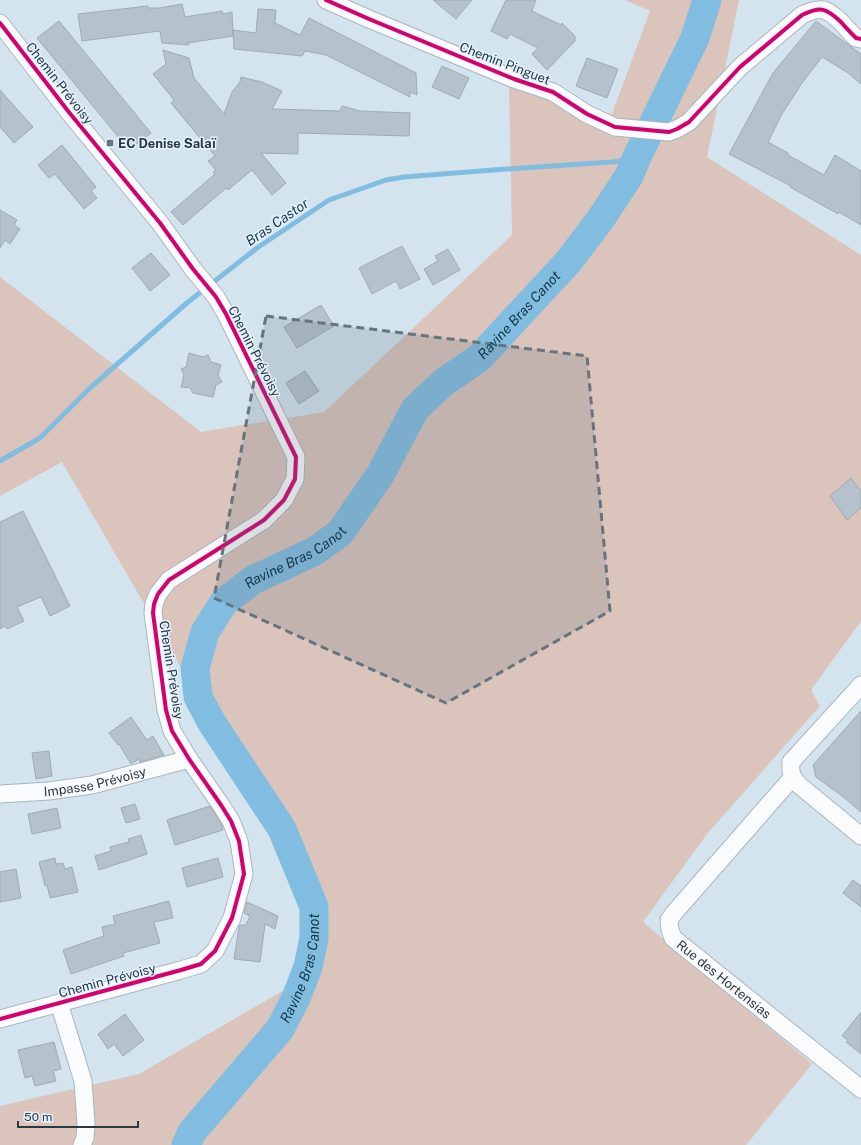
<svg xmlns="http://www.w3.org/2000/svg" width="861" height="1145" font-family="'Public Sans',sans-serif">
<style>
.green{fill:#dac4bb}
.lines{fill:none;stroke-linecap:round;stroke-linejoin:round}
.stream{stroke:#81bde0;stroke-width:5}
.river{stroke:#81bde0;stroke-width:29}
.building{fill:#b5c2cb;stroke:#9eabb4}
.street-casing{stroke:#a9b6bf;stroke-width:19}
.street{stroke:#f9fbfc;stroke-width:17}
.cycleway-casing{stroke:#e3f2fb;stroke-width:6}
.cycleway{stroke:#d6006c;stroke-width:4}
.marked{fill:#66747e;fill-opacity:0.2;stroke:#66747e;stroke-width:3;stroke-dasharray:8 5;stroke-linejoin:round}
.poi-dot{fill:#66747e;stroke:#e3f2fb;stroke-width:1.5}
.labels{text-anchor:middle;stroke-width:3;stroke-linejoin:round;paint-order:stroke}
.street-label{font-size:13px;fill:#2a3841;stroke:#e3f2fb}
.poi-label{font-size:13px;font-weight:bold;fill:#2a3841;stroke:#e3f2fb;text-anchor:start}
.water-label{font-size:14px;font-style:italic;fill:#133649;stroke:#e3f2fb}
</style>
<rect width="100%" height="100%" fill="#d4e4ee"/>
<path class="green" d="M 625,0 L 739,0 L 707,157 L 861,255 L 861,621 L 811,690 L 820,706 L 707,834 L 643,922 L 812,1064 L 746,1145 L 0,1145 L 0,1106 L 139,1074 L 286,989 L 307,927 L 256,797 L 62,462 L 0,496 L 0,277 L 201,432 L 324,412 L 512,235 L 509,86 L 612,114 L 650,11 Z"/>
<g class="lines">
<path class="stream" d="M 0,461 L 40,438 L 90,388 L 188,302 L 257,248 L 329,200 L 386,180 L 404,177 L 493,170 L 612,162 L 636,159"/>
<path class="river" id="s1" d="M 186,1145 L 192,1132 L 280,1029 L 296,998 L 308,967 L 314,938 L 314,907 L 282,829 L 212,723 L 198,697 L 195,668 L 205,632 L 224,602 L 253,580 L 315,551 L 340,533 L 380,475 L 415,409 L 444,382 L 479,358 L 568,262 L 600,220 L 629,176 L 636,159 L 695,38 L 707,0"/>
</g>
<path class="building" d="M 433,0 L 472,0 L 456,19 Z
M 506,0 L 536,0 L 532,11 L 561,25 L 562,23 L 575,36 L 575,41 L 547,70 L 532,54 L 538,48 L 510,34 L 507,39 L 491,31 Z
M 182,4 L 185,17 L 222,11 L 223,14 L 232,12 L 233,36 L 188,43 L 189,45 L 162,43 L 160,31 L 82,41 L 78,14 L 148,6 L 148,8 L 160,8 Z
M 258,9 L 276,10 L 275,23 L 300,35 L 309,18 L 416,73 L 417,95 L 410,92 L 410,97 L 326,55 L 305,51 L 302,56 L 234,49 L 233,30 L 256,33 Z
M 59,21 L 151,133 L 129,150 L 37,38 Z
M 816,21 L 861,54 L 861,84 L 848,73 L 822,57 L 802,83 L 782,114 L 768,142 L 788,153 L 788,155 L 824,175 L 835,155 L 861,171 L 861,225 L 839,212 L 838,214 L 790,187 L 791,186 L 729,154 L 773,73 Z
M 163,50 L 189,58 L 194,78 L 224,114 L 232,92 L 240,82 L 241,77 L 262,82 L 282,91 L 272,109 L 340,111 L 342,106 L 360,111 L 410,113 L 409,136 L 298,133 L 298,154 L 261,153 L 286,183 L 272,195 L 252,170 L 228,190 L 226,188 L 183,225 L 171,212 L 215,174 L 213,172 L 216,170 L 208,161 L 215,156 L 171,103 L 174,100 L 153,74 L 166,64 Z
M 587,58 L 618,69 L 607,98 L 576,86 Z
M 442,66 L 469,78 L 459,99 L 432,87 Z
M 0,90 L 33,127 L 14,143 L 0,127 Z
M 62,145 L 96,187 L 91,191 L 97,198 L 84,209 L 55,174 L 49,178 L 38,165 Z
M 0,210 L 17,220 L 14,225 L 20,229 L 10,244 L 5,240 L 0,248 Z
M 402,246 L 420,279 L 400,289 L 396,281 L 372,294 L 359,268 Z
M 448,249 L 460,270 L 433,285 L 424,269 L 438,261 L 435,256 Z
M 151,253 L 170,275 L 150,291 L 132,268 Z
M 321,305 L 334,326 L 297,348 L 284,327 Z
M 189,353 L 203,357 L 208,355 L 211,362 L 221,365 L 218,375 L 222,382 L 216,385 L 213,397 L 193,393 L 190,388 L 181,387 L 184,375 L 181,369 L 186,367 Z
M 305,371 L 319,391 L 299,404 L 286,383 Z
M 851,478 L 861,491 L 861,508 L 847,520 L 830,496 Z
M 23,511 L 70,606 L 50,616 L 41,597 L 17,607 L 24,621 L 7,629 L 5,626 L 0,629 L 0,522 Z
M 861,711 L 861,812 L 842,796 L 816,777 L 813,765 Z
M 131,717 L 147,740 L 153,736 L 164,755 L 140,762 L 139,759 L 131,764 L 119,744 L 118,745 L 109,733 Z
M 49,751 L 52,776 L 36,779 L 32,753 Z
M 135,804 L 140,819 L 126,823 L 121,808 Z
M 210,806 L 221,823 L 223,830 L 175,845 L 167,820 Z
M 57,808 L 61,828 L 32,834 L 28,814 Z
M 141,835 L 147,854 L 99,870 L 95,856 L 111,851 L 110,847 L 129,842 L 128,839 Z
M 55,858 L 56,864 L 63,863 L 65,869 L 72,867 L 78,892 L 50,898 L 47,885 L 45,886 L 39,862 Z
M 218,858 L 223,877 L 187,887 L 182,868 Z
M 16,869 L 21,898 L 0,902 L 0,872 Z
M 853,880 L 861,886 L 861,907 L 843,893 Z
M 169,901 L 173,918 L 154,922 L 160,943 L 123,953 L 124,956 L 71,974 L 63,950 L 104,936 L 102,927 L 115,924 L 113,916 Z
M 247,902 L 278,916 L 275,929 L 265,924 L 260,962 L 234,959 L 239,927 L 240,925 L 246,925 L 250,916 L 244,913 Z
M 861,1012 L 861,1054 L 846,1042 L 848,1040 L 842,1036 Z
M 125,1014 L 144,1040 L 123,1056 L 114,1044 L 108,1049 L 98,1034 Z
M 54,1042 L 61,1069 L 53,1071 L 56,1081 L 35,1086 L 32,1076 L 25,1078 L 18,1050 Z"/>
<g class="lines">
<defs>
<g id="street">
<path d="M 326,0 L 369,19 L 514,79 L 553,92 L 587,114 L 615,127 L 669,132 L 677,129 L 689,122 L 740,67 L 802,15 C 821,6 826,8 841,22 C 846,28 851,33 856,38 L 861,39"/>
<path d="M 0,23 L 68,111 L 160,223 L 193,269 L 216,297 L 226,314 L 296,457 L 295,479 L 284,500 L 264,520 L 169,580 L 158,594 L 154,604 L 153,613 L 166,710 L 172,731 L 189,759 L 221,805 L 231,821 L 239,841 L 244,874 L 232,918 L 215,951 L 201,964 L 181,970 L 0,1019"/>
<path d="M 861,685 L 791,762 C 790,773 792,778 799,785 L 861,836"/>
<path id="s2" d="M 792,778 L 674,913 L 669,920 L 670,930 L 673,938 L 861,1089"/>
<path id="s3" d="M 0,794 L 49,791 L 92,785 L 189,759"/>
<path d="M 59,1003 L 83,1081 L 86,1124 L 85,1138 L 82,1145"/>
</g>
</defs>
<use href="#street" class="street-casing"/>
<use href="#street" class="street"/>
<defs>
<path id="cycleway" d="M 326,0 L 369,19 L 514,79 L 553,92 L 587,114 L 615,127 L 669,132 L 677,129 L 689,122 L 740,67 L 802,15 C 821,6 826,8 841,22 C 846,28 851,33 856,38 L 861,39
M 0,23 L 68,111 L 160,223 L 193,269 L 216,297 L 226,314 L 296,457 L 295,479 L 284,500 L 264,520 L 169,580 L 158,594 L 154,604 L 153,613 L 166,710 L 172,731 L 189,759 L 221,805 L 231,821 L 239,841 L 244,874 L 232,918 L 215,951 L 201,964 L 181,970 L 0,1019"/>
</defs>
<use href="#cycleway" class="cycleway-casing"/>
<use href="#cycleway" class="cycleway"/>
</g>
<path class="marked" d="M 266,316 L 587,356 L 610,611 L 446,703 L 214,598 Z"/>
<rect class="poi-dot" x="106" y="139" width="8" height="8" rx="2"/>
<g class="labels">
<g class="street-label">
<text transform="translate(505 63) rotate(21)" y="5">Chemin Pinguet</text>
<text transform="translate(60 83) rotate(52)" y="5">Chemin Prévoisy</text>
<text transform="translate(255 351) rotate(63)" y="5">Chemin Prévoisy</text>
<text transform="translate(172 670) rotate(81)" y="5">Chemin Prévoisy</text>
<text dy="5" stroke="none"><textPath href="#s3" startOffset="96">Impasse Prévoisy</textPath></text>
<text dy="5" stroke="none"><textPath href="#s2" startOffset="272">Rue des Hortensias</textPath></text>
<text transform="translate(107 980) rotate(-15)" y="5">Chemin Prévoisy</text>
</g>
<g class="poi-label">
<text x="118" y="148">EC Denise Salaï</text>
</g>
<g class="water-label">
<text transform="translate(277 222) rotate(-34)" y="5">Bras Castor</text>
<text dy="5" stroke="none"><textPath href="#s1" startOffset="1043">Ravine Bras Canot</textPath></text>
<text dy="5" stroke="none"><textPath href="#s1" startOffset="706">Ravine Bras Canot</textPath></text>
<text dy="5" stroke="none"><textPath href="#s1" startOffset="215">Ravine Bras Canot</textPath></text>
</g>
</g>
<path d="M18 1121v6h120v-6" fill="none" stroke="#2a3841" stroke-width="2"/>
<text x="24" y="1121" font-size="12" fill="#2a3841" stroke="#e3f2fb" stroke-width="3" paint-order="stroke">50 m</text>
</svg>
